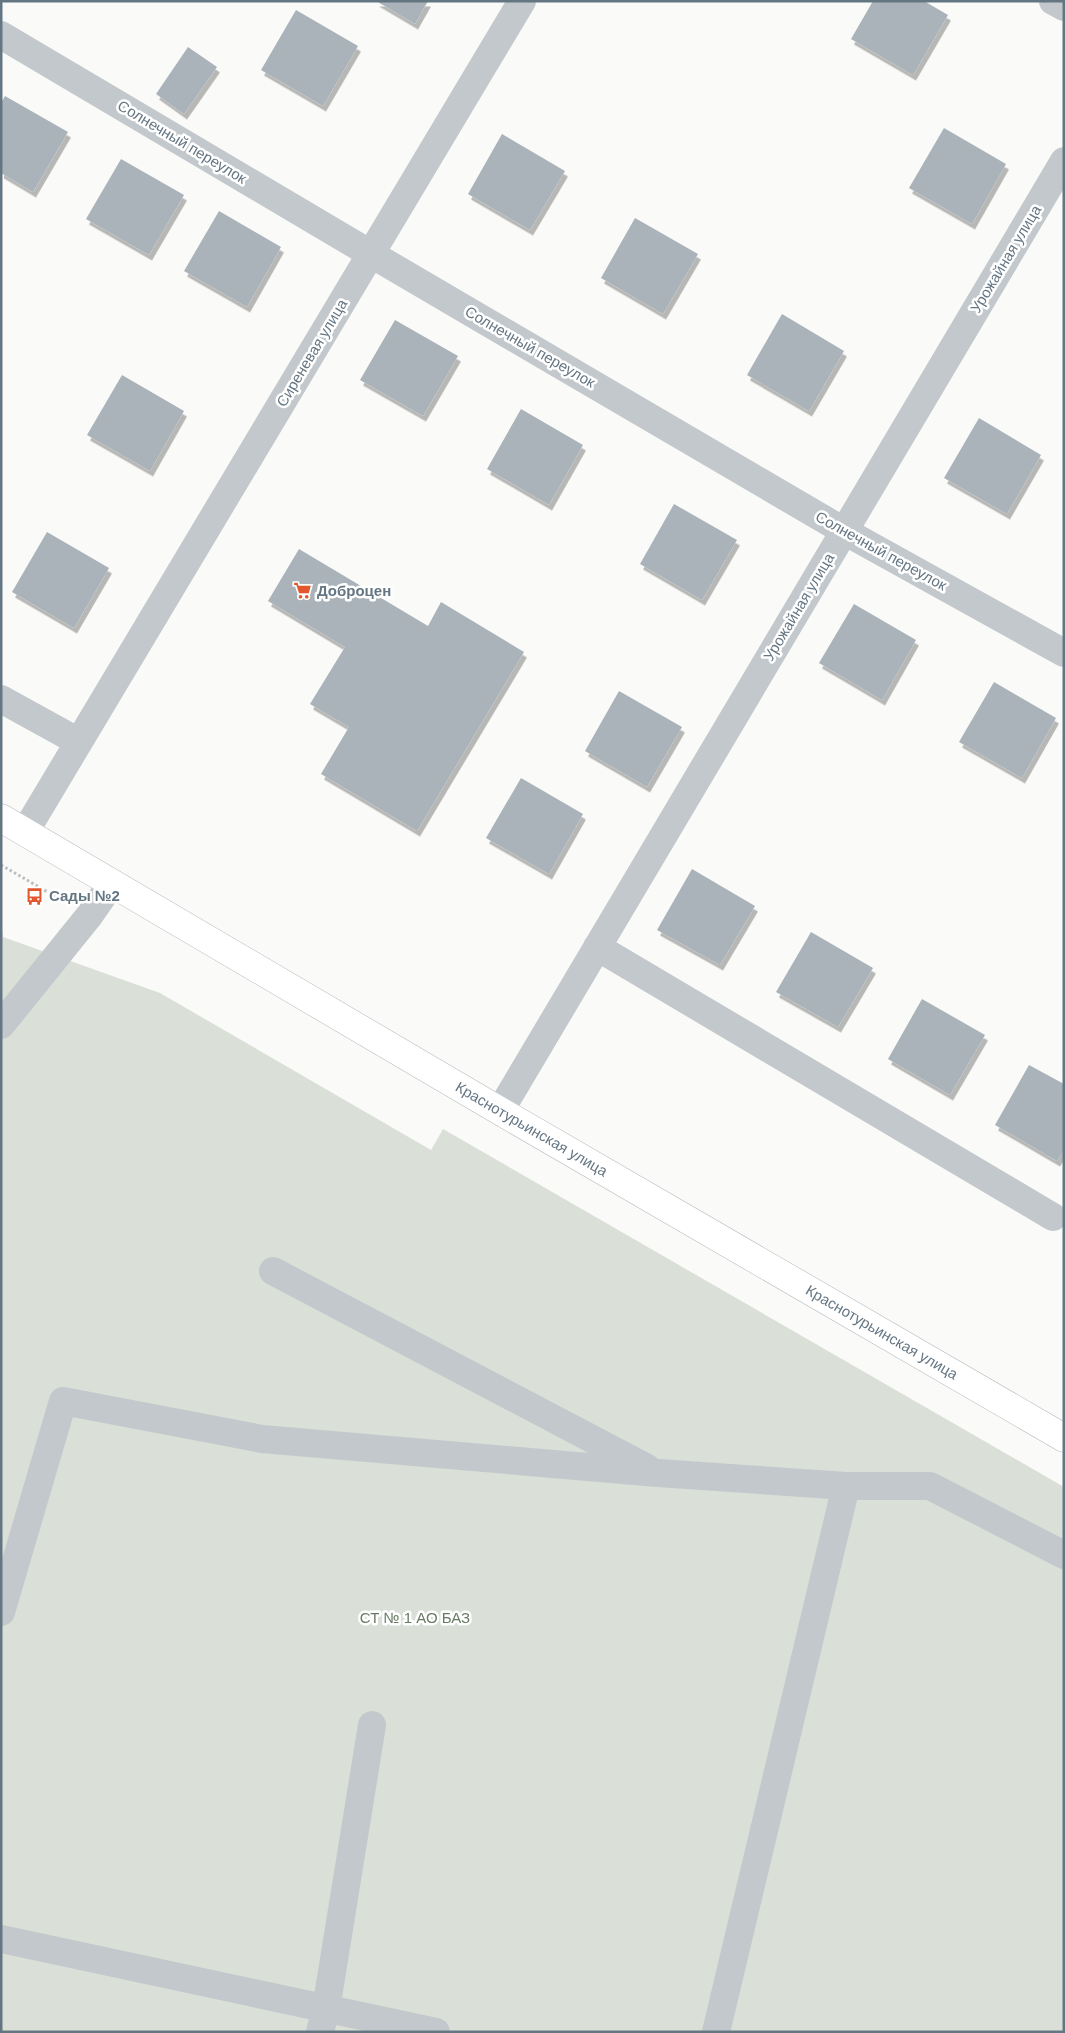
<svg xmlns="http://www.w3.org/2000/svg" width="1065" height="2033" font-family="Arial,sans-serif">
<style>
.green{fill:#dadfd7}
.building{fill:#aab3b9;filter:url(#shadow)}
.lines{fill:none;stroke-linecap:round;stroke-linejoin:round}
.major-casing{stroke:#b5babe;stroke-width:29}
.path{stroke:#bbbfc2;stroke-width:3;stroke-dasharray:2.5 2.5;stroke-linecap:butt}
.minor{stroke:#c3c8cc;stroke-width:28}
.major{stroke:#fff;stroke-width:28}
.labels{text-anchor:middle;stroke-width:5;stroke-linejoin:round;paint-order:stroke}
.street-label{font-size:15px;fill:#657683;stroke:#fff}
.poi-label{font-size:15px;font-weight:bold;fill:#657683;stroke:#fff;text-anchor:start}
.park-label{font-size:15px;fill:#687a64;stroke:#fff}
</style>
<defs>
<filter id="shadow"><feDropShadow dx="3" dy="5.5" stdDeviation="0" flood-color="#0004"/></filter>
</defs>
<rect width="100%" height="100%" fill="#fafaf8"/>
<path class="green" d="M 1,922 L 3,937 L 160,993 L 431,1150 L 443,1129 L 1064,1487 L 1064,2032 L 1,2032 Z"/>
<path class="building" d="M 376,1 L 428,1 L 415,24 Z
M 873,1 L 924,1 L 948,15 L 913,75 L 851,39 Z
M 296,10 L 358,46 L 323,106 L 261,70 Z
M 188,47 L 217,67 L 184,114 L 156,94 Z
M 5,96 L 68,132 L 33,192 L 1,173 L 1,103 Z
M 944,128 L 1006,164 L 972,224 L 909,188 Z
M 502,134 L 565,171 L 530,230 L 468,194 Z
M 121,159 L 184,195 L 149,255 L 86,219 Z
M 219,211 L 281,247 L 247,307 L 184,271 Z
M 635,218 L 698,254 L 663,314 L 601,278 Z
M 782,314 L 844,351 L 809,411 L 747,375 Z
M 395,320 L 458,356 L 423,416 L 360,380 Z
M 122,375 L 184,411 L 150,471 L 87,435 Z
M 521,409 L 583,445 L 549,505 L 487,469 Z
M 979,418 L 1041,455 L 1007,514 L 944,478 Z
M 674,504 L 737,540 L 702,600 L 640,564 Z
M 47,532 L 109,568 L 74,628 L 12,592 Z
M 299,549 L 428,626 L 441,602 L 524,652 L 417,831 L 321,774 L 349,727 L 310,704 L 345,647 L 268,601 Z
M 854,604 L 916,640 L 882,700 L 819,663 Z
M 994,682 L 1056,718 L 1022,778 L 959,742 Z
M 619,691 L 682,727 L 647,787 L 585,751 Z
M 521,778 L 583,814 L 549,874 L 486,838 Z
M 692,869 L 755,906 L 720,965 L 657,930 Z
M 811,932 L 873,968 L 838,1027 L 776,992 Z
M 922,999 L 985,1035 L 950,1095 L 888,1059 Z
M 1029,1065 L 1064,1084 L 1064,1150 L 1057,1161 L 995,1125 Z"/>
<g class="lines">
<defs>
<g id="major">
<path id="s1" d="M 1,818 L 500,1111 L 1064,1438"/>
</g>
</defs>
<use href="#major" class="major-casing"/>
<path class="path" d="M 1,865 L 63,901"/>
<path class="minor" d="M 1053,1 L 1064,7
M 1,35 L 371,254 L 844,531 L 1064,653
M 1,699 L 79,742
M 25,832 L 522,1
M 597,947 L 1053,1217
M 1,1025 L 89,916 L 112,883
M 500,1111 L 1064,161
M 273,1271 L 647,1468
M 1,1612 L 63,1401 L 262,1439 L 658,1473 L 846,1486 L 930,1486 L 1064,1555
M 1,1939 L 436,2032
M 320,2032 L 326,2009 L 372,1725
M 716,2032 L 846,1486"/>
<use href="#major" class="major"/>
</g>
<defs>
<symbol id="supermarket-bare" viewBox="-9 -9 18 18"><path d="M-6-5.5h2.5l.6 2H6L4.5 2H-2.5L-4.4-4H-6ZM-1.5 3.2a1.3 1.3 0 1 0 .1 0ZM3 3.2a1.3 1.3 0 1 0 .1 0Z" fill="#e4572e" stroke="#fff" stroke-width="2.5" paint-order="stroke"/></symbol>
<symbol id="bus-bare" viewBox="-9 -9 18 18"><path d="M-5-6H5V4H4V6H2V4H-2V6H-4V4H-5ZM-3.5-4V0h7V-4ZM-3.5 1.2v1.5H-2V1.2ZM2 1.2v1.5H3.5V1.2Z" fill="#e4572e" stroke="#fff" stroke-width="2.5" paint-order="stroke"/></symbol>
</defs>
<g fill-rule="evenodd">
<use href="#supermarket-bare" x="290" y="578" width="25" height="25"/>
<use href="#bus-bare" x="22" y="884" width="25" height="25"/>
</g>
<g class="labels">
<g class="street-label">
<text transform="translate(182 142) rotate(31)" y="5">Солнечный переулок</text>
<text transform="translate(1006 259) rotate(-59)" y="5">Урожайная улица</text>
<text transform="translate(530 347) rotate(30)" y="5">Солнечный переулок</text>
<text transform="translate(312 353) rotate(-59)" y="5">Сиреневая улица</text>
<text transform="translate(881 551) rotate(29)" y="5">Солнечный переулок</text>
<text transform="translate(799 607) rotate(-59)" y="5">Урожайная улица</text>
<text dy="5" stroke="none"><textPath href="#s1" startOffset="615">Краснотурьинская улица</textPath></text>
<text dy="5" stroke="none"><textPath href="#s1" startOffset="1020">Краснотурьинская улица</textPath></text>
</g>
<g class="poi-label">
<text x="317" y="596">Доброцен</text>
<text x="49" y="901">Сады №2</text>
</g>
<g class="park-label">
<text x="415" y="1623">СТ № 1 АО БАЗ</text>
</g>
</g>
<rect width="1065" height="2033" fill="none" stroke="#657683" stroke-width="5"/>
</svg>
